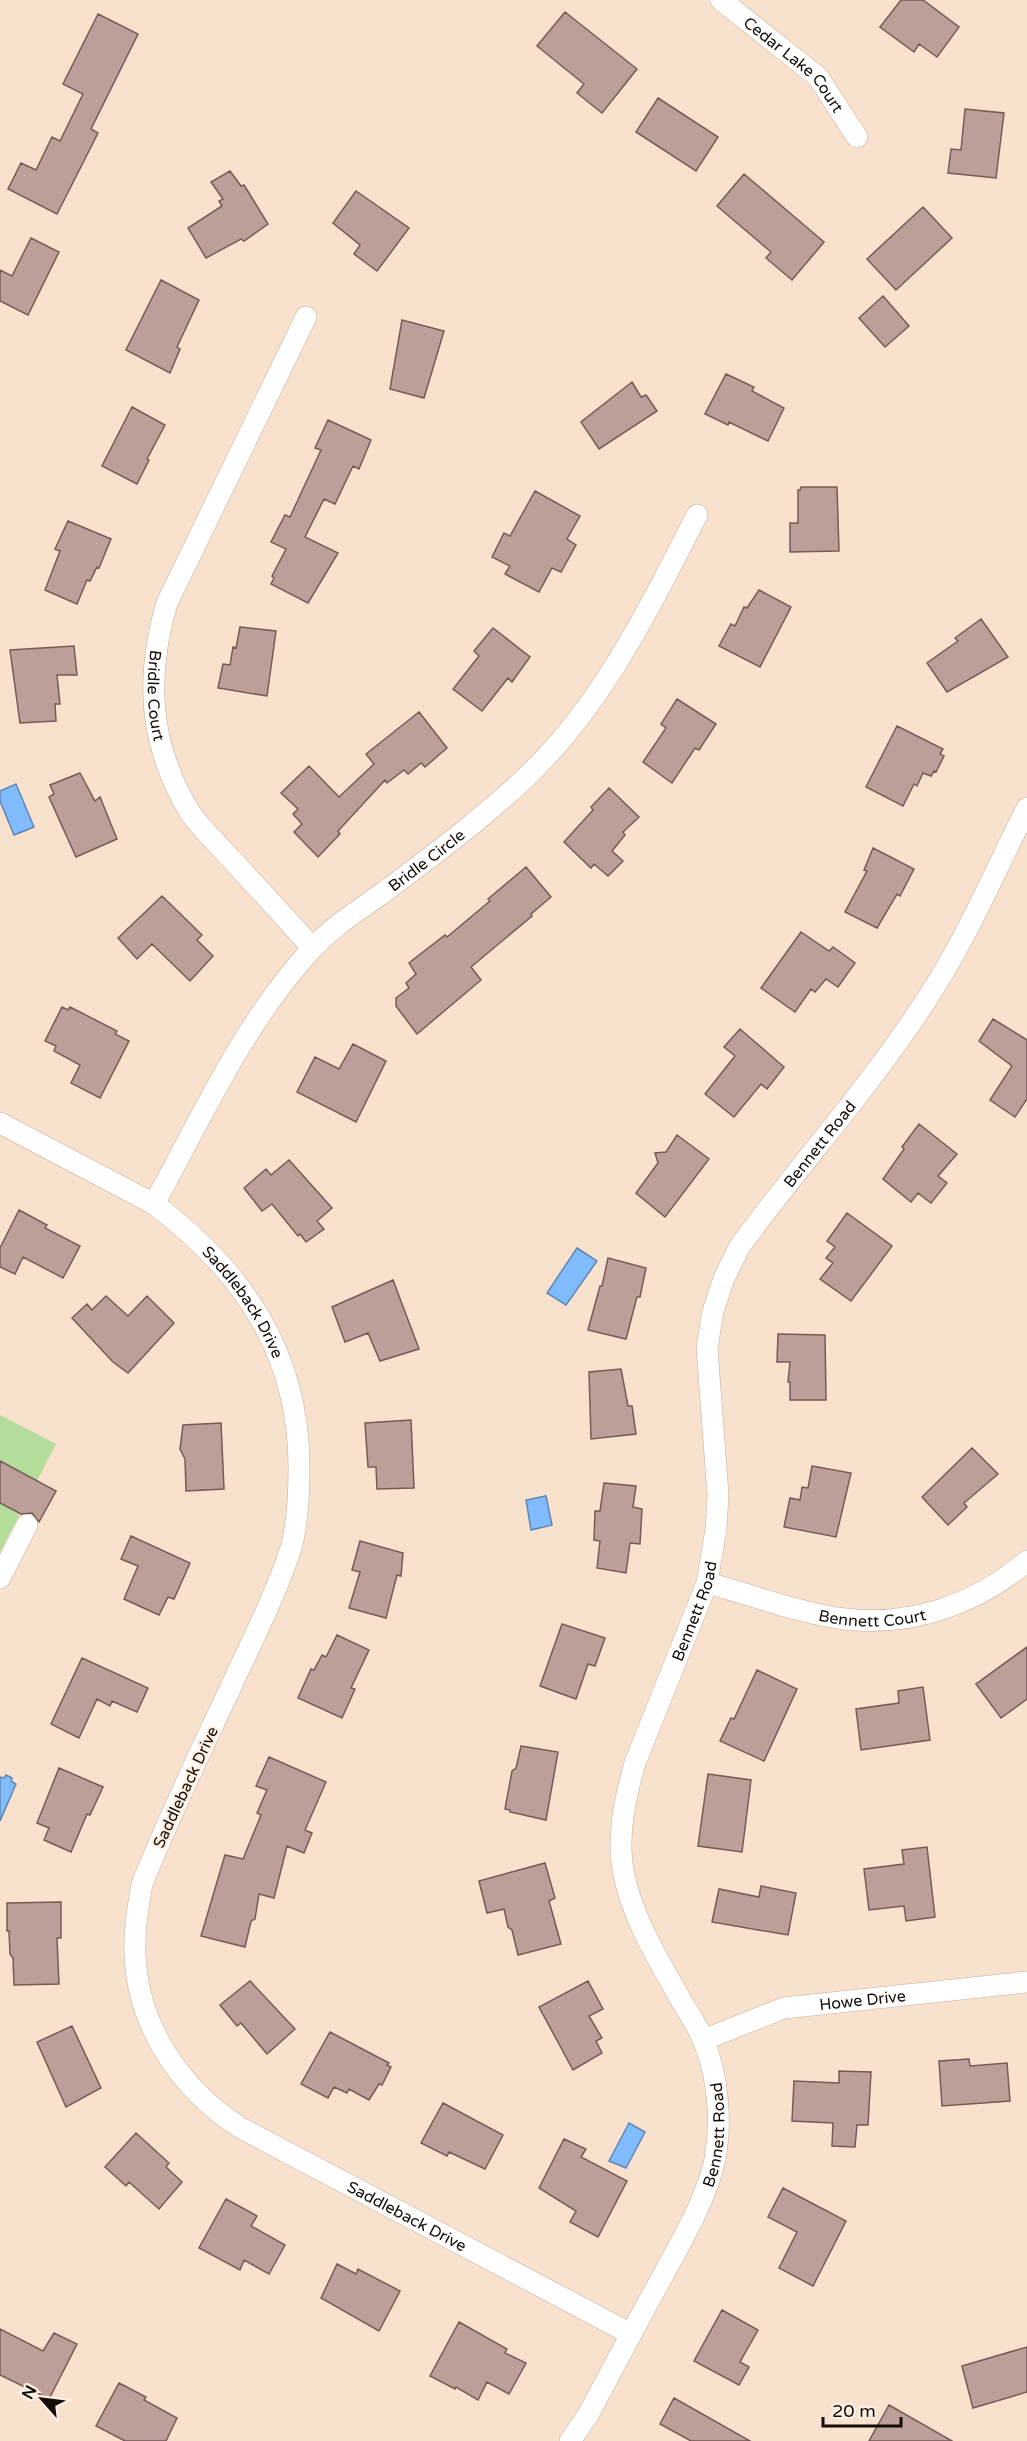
<svg xmlns="http://www.w3.org/2000/svg" width="1027" height="2441" font-family="'Varela Round',sans-serif">
<style>
.green{fill:#b4dc9a}
.water{fill:#81bcff;stroke:#6087b4;stroke-width:1.5}
.building{fill:#bd9f99;stroke:#765b56;stroke-width:1.5}
.lines{fill:none;stroke-linecap:round;stroke-linejoin:round}
.street-casing{stroke:#c5af9c;stroke-width:22}
.street{stroke:#fff;stroke-width:21}
.labels{text-anchor:middle;stroke-width:5;stroke-linejoin:round;paint-order:stroke}
.street-label{font-size:16px;fill:#140c06;stroke:#fef0e4}
</style>
<rect width="100%" height="100%" fill="#f8e1cd"/>
<path class="green" d="M 0,1415 L 56,1444 L 0,1552 Z"/>
<path class="water" d="M 16,784 L 34,827 L 14,835 L 0,801 L 0,791 Z
M 577,1248 L 597,1261 L 566,1305 L 547,1293 Z
M 546,1496 L 552,1525 L 531,1530 L 526,1500 Z
M 6,1775 L 12,1778 L 11,1781 L 16,1784 L 0,1821 L 0,1777 L 4,1778 Z
M 629,2123 L 645,2132 L 626,2168 L 609,2161 Z"/>
<path class="building" d="M 901,0 L 923,0 L 959,27 L 937,57 L 919,44 L 914,52 L 880,27 Z
M 565,12 L 637,69 L 602,113 L 577,93 L 584,84 L 537,46 Z
M 98,14 L 138,34 L 91,129 L 98,133 L 57,214 L 8,189 L 21,163 L 36,170 L 52,137 L 60,141 L 83,94 L 63,84 Z
M 658,98 L 718,137 L 696,171 L 636,132 Z
M 965,109 L 1004,113 L 996,178 L 948,173 L 951,149 L 961,150 Z
M 230,171 L 241,186 L 244,185 L 268,224 L 244,241 L 241,239 L 206,258 L 188,228 L 222,206 L 219,201 L 223,199 L 211,182 Z
M 744,174 L 824,242 L 792,280 L 766,258 L 771,252 L 717,206 Z
M 356,191 L 409,228 L 377,271 L 354,254 L 360,245 L 333,223 Z
M 923,207 L 952,238 L 896,290 L 867,259 Z
M 31,238 L 59,252 L 28,315 L 0,301 L 0,270 L 12,276 Z
M 161,280 L 199,300 L 177,347 L 180,349 L 170,373 L 126,350 Z
M 883,296 L 909,326 L 885,347 L 859,318 Z
M 402,320 L 444,331 L 424,398 L 390,389 Z
M 726,374 L 754,387 L 752,391 L 784,408 L 768,441 L 729,422 L 728,425 L 705,414 Z
M 632,382 L 641,397 L 646,395 L 657,411 L 599,449 L 581,422 Z
M 132,407 L 165,425 L 147,459 L 149,460 L 137,484 L 102,466 Z
M 328,420 L 371,440 L 359,469 L 353,466 L 335,504 L 324,499 L 305,537 L 338,553 L 308,603 L 271,584 L 274,578 L 272,576 L 286,549 L 271,542 L 285,515 L 290,517 L 321,450 L 315,448 Z
M 801,487 L 837,487 L 839,551 L 790,552 L 790,523 L 798,523 L 798,490 L 800,490 Z
M 535,491 L 580,516 L 567,539 L 576,545 L 561,572 L 552,568 L 539,592 L 505,574 L 510,566 L 492,557 L 504,533 L 510,536 Z
M 68,521 L 111,539 L 99,568 L 97,567 L 90,581 L 87,580 L 77,604 L 45,590 L 60,551 L 55,549 Z
M 759,590 L 791,607 L 760,667 L 719,646 L 731,624 L 735,626 L 744,607 L 747,608 Z
M 981,619 L 1008,657 L 947,692 L 927,663 L 958,641 L 955,638 Z
M 240,627 L 276,631 L 267,696 L 218,688 L 223,664 L 230,665 L 233,647 L 236,648 Z
M 493,628 L 530,657 L 512,682 L 508,678 L 482,711 L 453,689 L 479,656 L 474,651 Z
M 74,646 L 77,675 L 57,675 L 60,704 L 55,704 L 56,721 L 20,723 L 10,650 Z
M 677,699 L 716,724 L 699,750 L 695,748 L 672,783 L 643,762 L 666,728 L 661,724 Z
M 419,712 L 447,748 L 425,767 L 421,763 L 408,774 L 404,770 L 387,783 L 385,780 L 338,831 L 340,834 L 318,857 L 294,832 L 302,824 L 293,814 L 298,809 L 281,793 L 309,766 L 339,797 L 374,764 L 366,754 Z
M 897,726 L 943,749 L 940,754 L 944,756 L 936,772 L 934,771 L 931,776 L 923,773 L 917,786 L 914,784 L 903,806 L 866,787 Z
M 80,773 L 95,801 L 100,797 L 117,839 L 76,857 L 49,797 L 54,794 L 50,785 Z
M 609,788 L 639,817 L 623,832 L 625,835 L 612,851 L 623,861 L 608,876 L 594,864 L 591,868 L 564,842 L 593,810 L 591,807 Z
M 873,848 L 914,869 L 900,896 L 897,894 L 877,928 L 845,912 L 867,871 L 864,870 Z
M 526,867 L 551,897 L 531,914 L 532,916 L 471,967 L 481,980 L 417,1034 L 396,1006 L 396,998 L 409,988 L 406,983 L 416,974 L 409,963 L 445,935 L 447,937 L 490,901 L 488,899 Z
M 162,896 L 202,935 L 197,940 L 213,956 L 190,981 L 152,944 L 137,959 L 118,938 Z
M 801,932 L 829,951 L 833,947 L 855,963 L 838,987 L 826,979 L 815,992 L 811,989 L 795,1012 L 761,988 Z
M 62,1007 L 68,1010 L 70,1007 L 117,1031 L 115,1034 L 129,1041 L 100,1098 L 71,1083 L 80,1065 L 54,1051 L 56,1046 L 45,1041 Z
M 993,1019 L 1027,1040 L 1027,1099 L 1015,1117 L 990,1100 L 1012,1066 L 979,1041 Z
M 740,1029 L 784,1067 L 767,1089 L 761,1084 L 734,1117 L 705,1094 L 735,1056 L 724,1047 Z
M 353,1044 L 386,1061 L 356,1122 L 297,1092 L 315,1057 L 339,1069 Z
M 919,1124 L 957,1154 L 938,1176 L 947,1183 L 931,1203 L 918,1193 L 911,1202 L 883,1179 L 904,1149 L 902,1147 Z
M 677,1135 L 709,1159 L 665,1217 L 636,1193 L 658,1163 L 655,1153 L 666,1152 Z
M 289,1160 L 332,1208 L 317,1221 L 324,1229 L 306,1242 L 300,1234 L 298,1236 L 272,1204 L 262,1211 L 244,1188 L 266,1169 L 271,1175 Z
M 19,1210 L 47,1225 L 45,1228 L 80,1246 L 63,1278 L 23,1257 L 15,1274 L 0,1267 L 0,1248 Z
M 847,1213 L 892,1246 L 851,1301 L 820,1279 L 833,1263 L 826,1258 L 835,1247 L 827,1241 Z
M 608,1258 L 646,1268 L 640,1297 L 637,1297 L 626,1339 L 588,1330 L 600,1286 L 602,1286 Z
M 393,1280 L 419,1349 L 380,1361 L 368,1333 L 345,1342 L 332,1307 Z
M 106,1296 L 128,1316 L 147,1296 L 174,1323 L 128,1373 L 113,1362 L 72,1318 L 87,1304 L 92,1310 Z
M 778,1334 L 825,1335 L 826,1400 L 790,1400 L 790,1382 L 788,1382 L 790,1362 L 777,1362 Z
M 621,1369 L 628,1406 L 632,1406 L 636,1434 L 591,1439 L 589,1372 Z
M 411,1420 L 414,1488 L 377,1489 L 376,1467 L 368,1467 L 365,1423 Z
M 221,1423 L 224,1489 L 186,1491 L 185,1459 L 180,1449 L 183,1425 Z
M 972,1448 L 998,1474 L 964,1503 L 967,1507 L 948,1525 L 922,1497 Z
M 0,1461 L 56,1491 L 39,1522 L 32,1513 L 21,1514 L 0,1503 Z
M 812,1466 L 851,1473 L 836,1537 L 784,1527 L 790,1498 L 800,1500 L 802,1487 L 808,1488 Z
M 604,1483 L 636,1486 L 633,1507 L 642,1509 L 640,1544 L 630,1543 L 626,1573 L 597,1568 L 600,1541 L 594,1540 L 595,1511 L 600,1511 Z
M 131,1536 L 190,1563 L 174,1599 L 168,1597 L 159,1615 L 124,1599 L 138,1566 L 121,1559 Z
M 360,1541 L 403,1553 L 401,1576 L 397,1575 L 386,1618 L 349,1608 L 360,1572 L 352,1570 Z
M 562,1624 L 605,1638 L 595,1666 L 588,1664 L 576,1699 L 540,1686 Z
M 337,1635 L 369,1650 L 351,1688 L 355,1689 L 342,1718 L 298,1698 L 311,1669 L 314,1670 L 322,1655 L 326,1657 Z
M 1027,1647 L 1027,1699 L 1001,1718 L 976,1684 Z
M 82,1658 L 148,1688 L 137,1712 L 112,1701 L 110,1706 L 97,1699 L 79,1738 L 51,1724 Z
M 757,1670 L 797,1689 L 764,1761 L 720,1741 L 731,1718 L 734,1719 Z
M 923,1687 L 930,1740 L 861,1750 L 856,1709 L 899,1703 L 898,1691 Z
M 521,1746 L 558,1752 L 546,1820 L 510,1812 L 510,1810 L 505,1809 L 512,1771 L 516,1768 Z
M 269,1757 L 326,1782 L 305,1830 L 312,1833 L 304,1853 L 287,1846 L 274,1898 L 259,1894 L 255,1919 L 251,1921 L 245,1947 L 201,1936 L 225,1855 L 243,1859 L 261,1815 L 257,1813 L 267,1790 L 256,1786 Z
M 59,1768 L 103,1787 L 90,1815 L 87,1814 L 71,1852 L 44,1840 L 49,1828 L 37,1823 Z
M 708,1774 L 751,1780 L 742,1852 L 698,1846 Z
M 927,1847 L 935,1917 L 906,1921 L 904,1906 L 869,1910 L 864,1869 L 904,1864 L 902,1850 Z
M 545,1863 L 555,1898 L 549,1901 L 561,1944 L 518,1955 L 512,1930 L 508,1927 L 504,1909 L 487,1913 L 479,1881 Z
M 761,1886 L 796,1893 L 788,1935 L 712,1922 L 719,1889 L 759,1897 Z
M 61,1902 L 61,1938 L 57,1938 L 59,1984 L 14,1985 L 13,1958 L 10,1954 L 9,1931 L 7,1931 L 7,1903 Z
M 250,1981 L 295,2029 L 267,2054 L 241,2023 L 237,2026 L 220,2005 Z
M 588,1981 L 603,2009 L 589,2016 L 602,2038 L 596,2041 L 602,2053 L 573,2070 L 539,2007 Z
M 72,2026 L 101,2088 L 66,2107 L 37,2042 Z
M 330,2032 L 389,2063 L 387,2065 L 391,2067 L 382,2085 L 379,2084 L 369,2100 L 349,2089 L 347,2093 L 334,2087 L 328,2098 L 301,2084 Z
M 969,2059 L 970,2066 L 1007,2063 L 1010,2101 L 942,2106 L 939,2061 Z
M 839,2071 L 871,2072 L 868,2125 L 857,2125 L 855,2147 L 832,2146 L 833,2123 L 792,2121 L 794,2081 L 839,2083 Z
M 443,2103 L 503,2135 L 485,2169 L 449,2152 L 447,2156 L 421,2143 Z
M 136,2133 L 169,2163 L 166,2167 L 182,2182 L 159,2209 L 129,2182 L 126,2186 L 105,2167 Z
M 564,2139 L 586,2149 L 581,2157 L 627,2181 L 598,2237 L 570,2222 L 576,2211 L 539,2188 Z
M 783,2188 L 846,2221 L 813,2286 L 779,2268 L 797,2232 L 768,2217 Z
M 226,2199 L 257,2216 L 251,2226 L 285,2245 L 269,2274 L 244,2260 L 240,2270 L 199,2248 Z
M 337,2264 L 356,2274 L 358,2269 L 400,2291 L 379,2331 L 321,2298 Z
M 722,2310 L 758,2330 L 740,2362 L 749,2367 L 739,2385 L 694,2361 Z
M 459,2322 L 507,2349 L 505,2353 L 526,2363 L 509,2394 L 487,2382 L 478,2400 L 456,2387 L 455,2389 L 430,2376 Z
M 0,2329 L 43,2351 L 54,2333 L 77,2344 L 49,2399 L 0,2375 Z
M 1027,2347 L 1027,2392 L 973,2408 L 962,2366 Z
M 119,2383 L 146,2397 L 144,2400 L 177,2418 L 166,2441 L 125,2441 L 96,2426 Z
M 674,2398 L 750,2441 L 691,2441 L 660,2424 Z
M 889,2405 L 952,2441 L 869,2441 Z"/>
<g class="lines">
<defs>
<g id="street">
<path id="s1" d="M 721,0 L 818,77 L 857,137"/>
<path id="s2" d="M 306,317 L 167,603 C 145,677 149,744 189,811 C 200,828 218,844 232,860 C 259,889 286,918 312,948"/>
<path id="s3" d="M 0,1123 L 154,1204 C 243,1271 299,1353 299,1467 C 299,1493 298,1523 291,1548 C 278,1588 259,1627 241,1665 C 208,1737 172,1809 142,1884 C 138,1907 134,1929 135,1953 C 137,2026 181,2090 241,2128 L 631,2334"/>
<path id="s4" d="M 154,1204 C 202,1117 242,1026 310,951 C 330,928 359,910 384,892 C 431,857 479,821 522,781 C 602,707 648,610 697,515"/>
<path d="M 0,1578 L 27,1525"/>
<path id="s5" d="M 707,1583 C 749,1594 802,1614 845,1619 C 911,1627 977,1604 1027,1561"/>
<path id="s6" d="M 703,2040 L 784,2008 L 1027,1982"/>
<path id="s7" d="M 570,2441 L 588,2415 C 612,2370 636,2324 661,2279 C 680,2243 707,2199 715,2159 C 722,2121 718,2077 704,2042 C 699,2028 690,2015 682,2002 C 660,1962 633,1920 624,1875 C 616,1838 625,1798 635,1763 L 707,1583 L 716,1529 L 718,1495 L 707,1348 L 713,1311 L 724,1278 L 740,1246 C 800,1164 869,1088 925,1002 C 965,942 994,873 1027,808"/>
</g>
</defs>
<use href="#street" class="street-casing"/>
<use href="#street" class="street"/>
</g>
<g class="labels">
<g class="street-label">
<text dy="6" stroke="none"><textPath href="#s1" startOffset="98">Cedar Lake Court</textPath></text>
<text dy="6" stroke="none"><textPath href="#s2" startOffset="412">Bridle Court</textPath></text>
<text dy="6" stroke="none"><textPath href="#s4" startOffset="446">Bridle Circle</textPath></text>
<text dy="6" stroke="none"><textPath href="#s7" startOffset="1404">Bennett Road</textPath></text>
<text dy="6" stroke="none"><textPath href="#s3" startOffset="308">Saddleback Drive</textPath></text>
<text dy="6" stroke="none"><textPath href="#s7" startOffset="900">Bennett Road</textPath></text>
<text dy="6" stroke="none"><textPath href="#s5" startOffset="170">Bennett Court</textPath></text>
<text transform="translate(185 1787) rotate(-65)" y="6">Saddleback Drive</text>
<text dy="6" stroke="none"><textPath href="#s6" startOffset="166">Howe Drive</textPath></text>
<text dy="6" stroke="none"><textPath href="#s7" startOffset="342">Bennett Road</textPath></text>
<text dy="6" stroke="none"><textPath href="#s3" startOffset="1406">Saddleback Drive</textPath></text>
</g>
</g>
<g transform="translate(42 2399) rotate(298)" stroke="#fef0e4" stroke-width="4.5" paint-order="stroke">
<path d="M0-4.5L10 22L0 15L-10 22Z" fill="#140c06"/>
<text y="-9" font-size="16" font-weight="bold" text-anchor="middle" fill="#140c06">N</text>
</g>
<path d="M823 2417v9h78v-9" fill="none" stroke="#140c06" stroke-width="3"/>
<text x="832" y="2417" font-size="18" fill="#140c06" stroke="#fef0e4" stroke-width="4.5" paint-order="stroke">20 m</text>
</svg>
